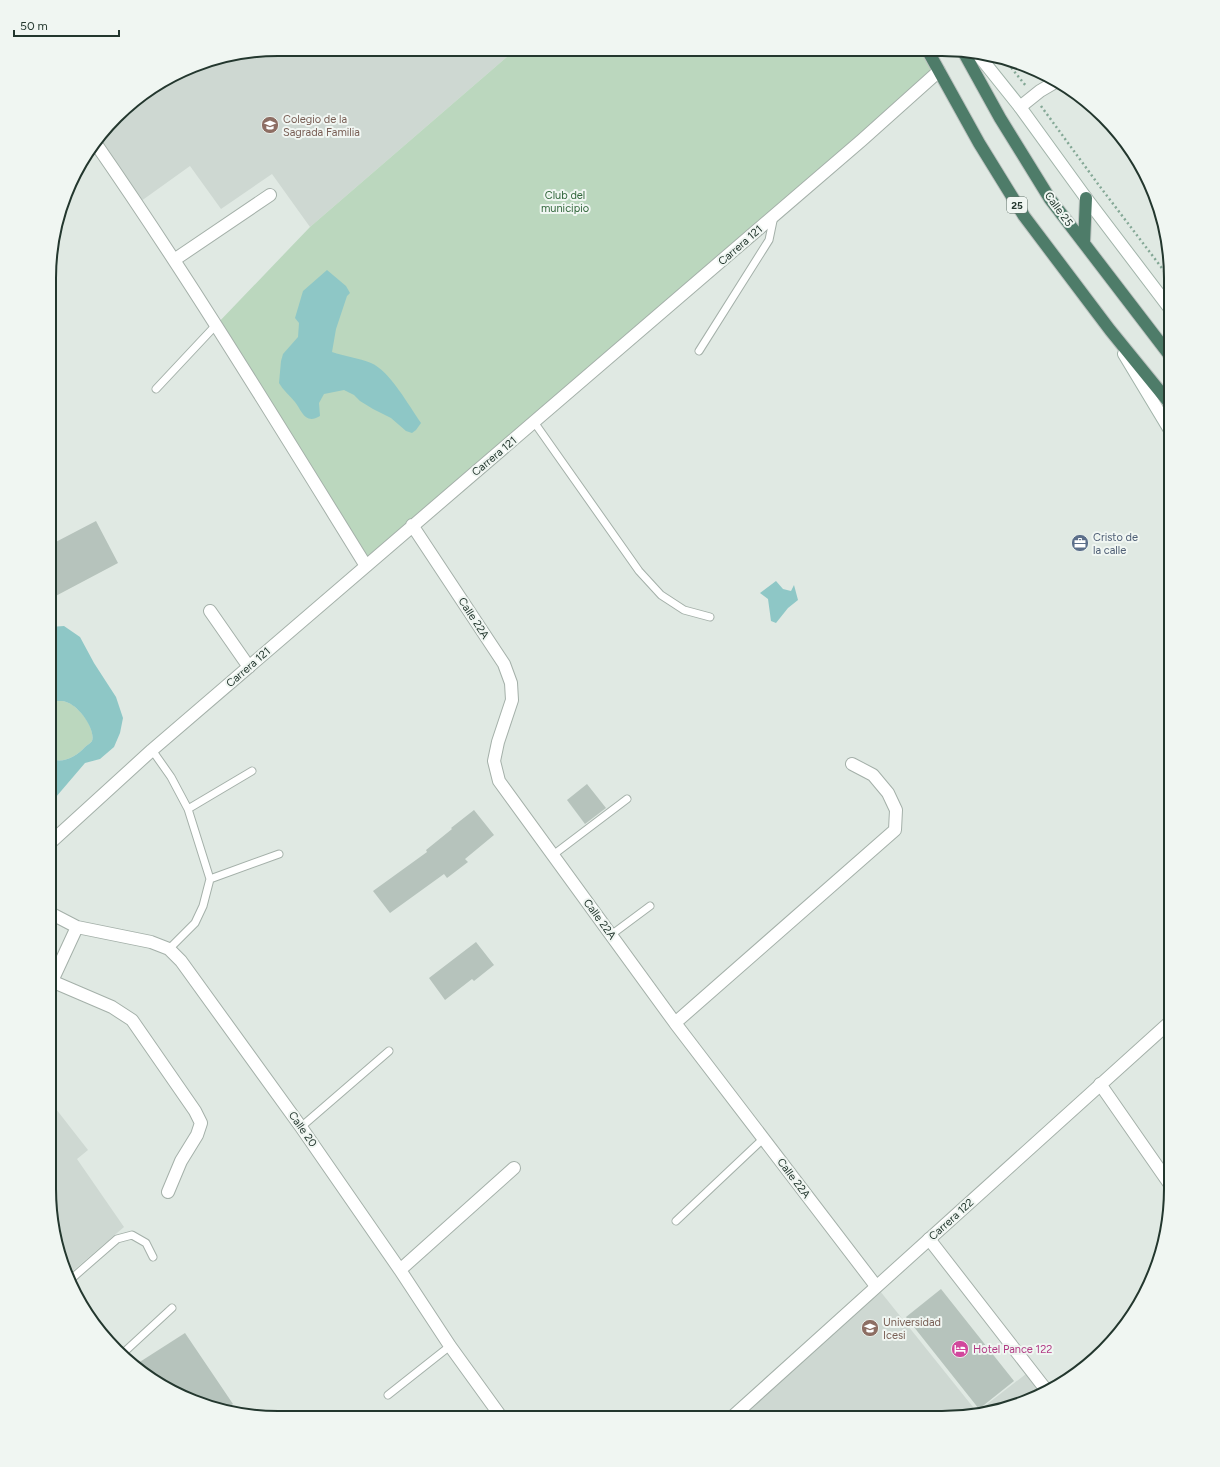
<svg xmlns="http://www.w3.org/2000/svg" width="1220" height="1467" font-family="Figtree,sans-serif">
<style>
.built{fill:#ced8d2}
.green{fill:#bbd7be}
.water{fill:#8ec7c6}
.building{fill:#b6c3bc}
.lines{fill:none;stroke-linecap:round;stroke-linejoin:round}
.service-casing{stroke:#a4b0a9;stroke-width:9}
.minor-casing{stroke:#a4b0a9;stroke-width:14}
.tertiary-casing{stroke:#a4b0a9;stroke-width:14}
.secondary-casing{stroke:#a1b3a9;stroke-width:14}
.trunk-casing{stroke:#bdc3c0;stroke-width:14}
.path{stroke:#84a896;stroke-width:2.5;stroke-dasharray:2 3;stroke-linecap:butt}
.service{stroke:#fff;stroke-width:7}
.minor{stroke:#fff;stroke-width:12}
.tertiary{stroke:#fff;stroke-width:12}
.secondary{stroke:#fff;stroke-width:12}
.trunk{stroke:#4e7c69;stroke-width:12}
.labels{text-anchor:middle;stroke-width:4;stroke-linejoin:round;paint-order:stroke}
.shield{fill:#f0f6f2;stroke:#607069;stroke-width:1}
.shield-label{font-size:10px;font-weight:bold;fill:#23372e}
.education-label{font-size:11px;fill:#785e54;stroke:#f0f6f2;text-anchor:start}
.park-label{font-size:11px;fill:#33683d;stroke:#f0f6f2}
.street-label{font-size:11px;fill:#23372e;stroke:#f0f6f2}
.service-label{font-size:11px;fill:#4e5e75;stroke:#f0f6f2;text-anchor:start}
.hotel-label{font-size:11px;fill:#b23c85;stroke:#f0f6f2;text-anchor:start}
.rim{fill:none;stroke:#23372e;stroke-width:2}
</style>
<rect width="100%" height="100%" fill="#e0e9e3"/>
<path class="built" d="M 278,49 L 515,50 L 310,227 L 272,174 L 221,209 L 190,166 L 137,204 L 96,144 L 127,106 L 204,61 Z
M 49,1100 L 88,1150 L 77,1159 L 124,1227 L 68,1275 L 57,1249 L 49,1190 Z
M 876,1286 L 977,1412 L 1031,1370 L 1047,1391 L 1002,1410 L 957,1418 L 731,1418 Z"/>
<path class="green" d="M 515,50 L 928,51 L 939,71 L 366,566 L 216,325 L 310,227 Z
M 51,701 C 56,702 62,700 66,702 C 78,705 96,728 92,741 C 91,743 87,745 85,747 C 77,756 62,765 50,758 Z"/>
<path class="water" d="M 327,270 L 346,286 L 350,293 L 347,296 L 336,329 L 332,352 C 344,356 359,358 371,363 C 390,371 409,406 421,423 L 416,430 L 412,433 L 406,431 L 391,418 L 373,409 L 360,401 L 354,395 L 344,390 L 324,394 L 319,403 L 320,416 C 305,425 302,411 295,402 C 289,395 283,390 279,383 L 281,361 L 283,354 L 298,337 L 299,323 L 295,318 L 303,291 Z
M 776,581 L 783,589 L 791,591 L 794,585 L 798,600 L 788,608 L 776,623 L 771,621 L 768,599 L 760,593 Z
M 64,626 L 80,637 L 94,663 L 116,697 L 123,718 L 120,733 L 114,747 L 100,759 L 85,763 L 50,804 L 50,758 C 62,765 77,756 85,747 C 87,745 91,743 92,741 C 96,729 78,705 66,702 C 62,700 56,702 51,701 L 50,702 L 50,627 Z"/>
<path class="building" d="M 96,521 L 118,563 L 50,599 L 50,545 Z
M 587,784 L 606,808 L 585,824 L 567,800 Z
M 474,810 L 494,835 L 465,859 L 468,862 L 447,878 L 444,874 L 390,913 L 373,891 L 427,852 L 426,850 L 452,829 L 451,828 Z
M 476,942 L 494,965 L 474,981 L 472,979 L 445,1000 L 429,978 Z
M 941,1289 L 1014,1381 L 979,1409 L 906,1317 Z
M 185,1333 L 233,1404 L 225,1410 L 204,1406 L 163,1387 L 135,1365 Z"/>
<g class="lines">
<defs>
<path id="service" d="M 699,351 L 769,240 L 774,216
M 156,389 L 216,325
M 534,422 L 639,571 L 661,595 L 684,610 L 710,617
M 152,750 L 171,777 L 188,809 L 210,879 L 203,906 L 195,923 L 169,949
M 188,809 L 252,771
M 553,855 L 627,799
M 210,879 L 279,854
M 611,935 L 650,906
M 301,1127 L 389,1051
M 676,1221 L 764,1138
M 70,1280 L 117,1239 L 132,1235 L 146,1243 L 153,1257
M 121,1355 L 172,1308
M 388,1395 L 450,1346
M 252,1415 L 253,1414"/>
<path id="minor" d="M 1020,107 L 1040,91 L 1057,81
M 96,144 C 191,281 278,424 366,566
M 174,260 L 270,195
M 412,525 L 504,664 L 511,683 L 512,700 L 498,742 L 494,761 L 499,781 L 675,1023 L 876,1286
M 210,611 L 249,667
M 50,843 L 152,750 L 862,140 L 939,71
M 50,913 L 77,927 L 151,942 L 169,949 L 181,961 L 301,1127 L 400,1270 L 450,1346 L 502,1418
M 49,980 L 112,1007 L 132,1020 L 195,1111 L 201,1123 L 197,1135 L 181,1161 L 168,1192
M 52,981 L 77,927
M 675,1023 L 895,830 L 896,810 L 888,793 L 873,775 L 852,764
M 1100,1084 L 1171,1186
M 929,1239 L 1047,1391
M 400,1270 L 514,1168"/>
<path id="tertiary" d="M 731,1418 L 1171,1021"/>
<path id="secondary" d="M 976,52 L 1020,107 L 1086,198 L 1171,310
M 1124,354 L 1171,432"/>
<path id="trunk" d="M 928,51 L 979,143 L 1024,216 L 1110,330 L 1171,405
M 963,51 L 1000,118 L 1050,199 L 1171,357
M 1084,243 L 1086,198"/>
</defs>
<use href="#service" class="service-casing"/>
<use href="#minor" class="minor-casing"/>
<use href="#tertiary" class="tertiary-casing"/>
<use href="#secondary" class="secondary-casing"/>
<use href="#trunk" class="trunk-casing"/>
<path class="path" d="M 1005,60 L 1026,86
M 1041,106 L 1098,184 L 1171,280"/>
<use href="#service" class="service"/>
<use href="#minor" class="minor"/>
<use href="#tertiary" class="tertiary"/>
<use href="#secondary" class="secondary"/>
<use href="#trunk" class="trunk"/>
</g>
<defs>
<symbol id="school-disc" viewBox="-11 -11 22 22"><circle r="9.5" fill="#8d6e63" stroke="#f0f6f2"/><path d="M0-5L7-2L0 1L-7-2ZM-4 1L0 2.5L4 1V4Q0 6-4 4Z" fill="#fff"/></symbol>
<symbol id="office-disc" viewBox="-11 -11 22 22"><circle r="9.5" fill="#5c6f8a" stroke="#f0f6f2"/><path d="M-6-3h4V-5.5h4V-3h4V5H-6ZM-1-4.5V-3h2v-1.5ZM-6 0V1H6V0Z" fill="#fff"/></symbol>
<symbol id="university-disc" viewBox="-11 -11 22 22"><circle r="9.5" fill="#8d6e63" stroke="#f0f6f2"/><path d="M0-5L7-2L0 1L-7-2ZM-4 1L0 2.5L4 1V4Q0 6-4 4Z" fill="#fff"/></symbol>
<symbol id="hotel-disc" viewBox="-11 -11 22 22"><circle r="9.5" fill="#d1479c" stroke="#f0f6f2"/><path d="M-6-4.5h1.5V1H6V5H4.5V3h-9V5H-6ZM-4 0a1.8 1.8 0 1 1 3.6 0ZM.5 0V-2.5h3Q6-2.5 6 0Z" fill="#fff"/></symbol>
</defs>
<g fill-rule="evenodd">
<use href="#school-disc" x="260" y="115" width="20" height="20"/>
<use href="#office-disc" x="1070" y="533" width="20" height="20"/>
<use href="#university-disc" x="860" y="1318" width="20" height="20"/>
<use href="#hotel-disc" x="950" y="1339" width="20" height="20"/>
</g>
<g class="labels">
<rect class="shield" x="1007" y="197" width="20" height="16" rx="3"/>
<g class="shield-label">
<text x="1017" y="209">25</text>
</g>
<g class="education-label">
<text x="283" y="123">Colegio de la<tspan x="283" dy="13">Sagrada Familia</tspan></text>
<text x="883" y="1326">Universidad<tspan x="883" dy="13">Icesi</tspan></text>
</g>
<g class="park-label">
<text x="565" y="199">Club del<tspan x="565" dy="13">municipio</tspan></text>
</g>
<g class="street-label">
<text transform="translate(1059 209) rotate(54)" y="4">Calle 25</text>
<text transform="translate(740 245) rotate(-41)" y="4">Carrera 121</text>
<text transform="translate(494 456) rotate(-40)" y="4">Carrera 121</text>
<text transform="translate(474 618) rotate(57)" y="4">Calle 22A</text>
<text transform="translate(248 667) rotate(-41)" y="4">Carrera 121</text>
<text transform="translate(600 919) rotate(54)" y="4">Calle 22A</text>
<text transform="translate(303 1129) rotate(55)" y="4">Calle 20</text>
<text transform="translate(794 1178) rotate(53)" y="4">Calle 22A</text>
<text transform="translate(951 1219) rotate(-42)" y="4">Carrera 122</text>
</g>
<g class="service-label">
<text x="1093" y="541">Cristo de<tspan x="1093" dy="13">la calle</tspan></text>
</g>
<g class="hotel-label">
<text x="973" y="1353">Hotel Pance 122</text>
</g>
</g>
<path d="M0 0H1220V1467H0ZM278 56H942A222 222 0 0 1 1164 278V1189A222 222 0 0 1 942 1411H278A222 222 0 0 1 56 1189V278A222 222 0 0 1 278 56Z" fill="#f0f6f2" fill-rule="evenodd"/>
<path class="rim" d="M278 56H942A222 222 0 0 1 1164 278V1189A222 222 0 0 1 942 1411H278A222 222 0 0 1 56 1189V278A222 222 0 0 1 278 56Z"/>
<path d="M14 30v6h105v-6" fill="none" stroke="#23372e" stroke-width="2"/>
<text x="20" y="30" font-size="12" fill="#23372e" stroke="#f0f6f2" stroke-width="3" paint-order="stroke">50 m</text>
</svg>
